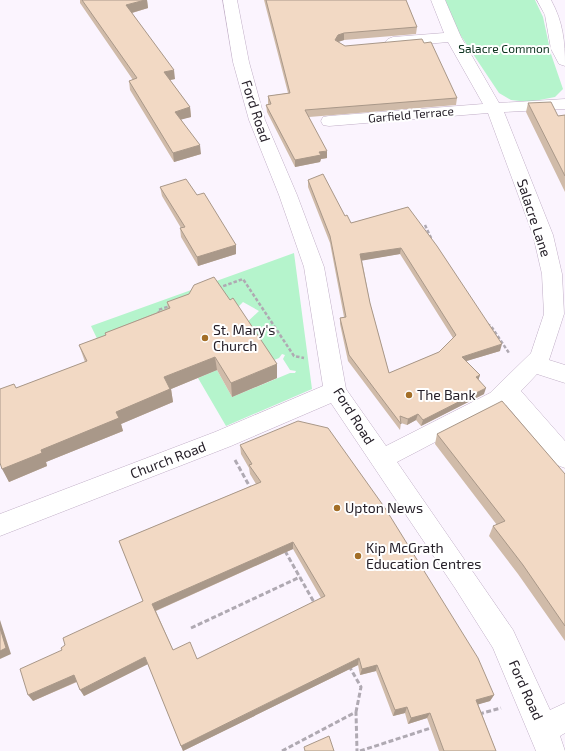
<svg xmlns="http://www.w3.org/2000/svg" width="565" height="751" font-family="'Exo 2',sans-serif">
<style>
.green{fill:#b5f4cc}
.lines{fill:none;stroke-linecap:round;stroke-linejoin:round}
.minor-casing{stroke:#c1afc7;stroke-width:1}
.path-far1{stroke:#afa9b2;stroke-width:2.5;stroke-dasharray:3.5 2;stroke-linecap:butt}
.path{stroke:#afa9b2;stroke-width:3;stroke-dasharray:5 2.5;stroke-linecap:butt}
.minor{fill:#fff;fill-rule:evenodd}
.wall{fill:#d0bba9;fill-rule:evenodd}
.shaded-wall{fill:#a99889}
.building{fill:#f2d9c4;stroke:#a99889;fill-rule:evenodd}
.poi-dot{fill:#a36e27;stroke:#fff;stroke-width:1.5}
.labels{text-anchor:middle;stroke-width:4;stroke-linejoin:round;paint-order:stroke}
.far-park-label{font-size:12px;fill:#0c321e;stroke:#fff}
.far-street-label{font-size:12px;fill:#262029;stroke:#fff}
.street-label{font-size:14px;fill:#262029;stroke:#fff}
.poi-label{font-size:14px;fill:#262029;stroke:#fff;text-anchor:start}
</style>
<rect width="100%" height="100%" fill="#fbf4fe"/>
<path class="green" d="M 445,0 L 535,0 L 543,17 L 551,54 L 563,89 L 555,97 L 529,102 L 511,100 L 499,93 L 457,30 Z
M 294,253 L 312,389 L 226,426 L 198,378 L 217,370 L 232,397 L 290,373 L 295,373 L 296,371 L 290,370 L 283,359 L 285,355 L 282,354 L 279,358 L 267,363 L 243,326 L 259,311 L 243,302 L 231,314 L 103,351 L 91,326 Z"/>
<g class="lines">
<defs>
<path id="minor" d="M 223,0 L 237,0 L 249,62 L 265,120 L 297,195 L 324,267 L 346,389 L 386,446 L 490,393 L 531,353 L 544,314 L 542,274 L 533,235 L 488,113 L 329,126 L 323,125 L 321,121 L 323,117 L 329,116 L 483,104 L 448,42 L 393,47 L 388,45 L 385,42 L 388,39 L 393,37 L 444,33 L 431,0 L 445,0 L 461,37 L 499,103 L 565,99 L 565,109 L 504,112 L 553,235 L 562,274 L 564,314 L 549,360 L 565,365 L 565,383 L 537,374 L 521,391 L 565,441 L 565,468 L 557,465 L 506,405 L 397,462 L 513,630 L 550,710 L 565,703 L 565,733 L 560,736 L 565,751 L 536,751 L 493,648 L 455,588 L 331,403 L 231,446 L 0,536 L 0,514 L 215,432 L 323,386 L 304,267 L 279,195 L 249,120 L 233,62 Z
M 537,0 L 551,0 C 563,22 565,41 565,66 L 559,64 L 551,49 L 545,15 Z"/>
</defs>
<use href="#minor" class="minor-casing"/>
<path class="path-far1" d="M 425,225 L 432,240
M 218,288 L 243,279 L 294,356 L 304,358
M 160,314 L 158,310 L 170,306
M 487,324 L 491,326 L 509,353"/>
<path class="path" d="M 235,460 L 251,489
M 285,551 L 315,604
M 191,628 L 300,577
M 349,666 L 361,687 L 356,712
M 479,714 L 501,708
M 282,751 L 356,712 L 357,751
M 360,751 L 434,727"/>
<use href="#minor" class="minor"/>
</g>
<path class="wall" d="M 80,0 L 147,0 L 148,8 L 132,13 L 175,79 L 170,80 L 190,107 L 191,117 L 181,119 L 201,154 L 174,162 L 130,90 L 129,81 L 133,80 L 80,3 Z
M 264,0 L 406,0 L 417,27 L 416,34 L 344,40 L 338,42 L 345,46 L 424,43 L 457,98 L 456,105 L 309,117 L 327,158 L 321,159 L 320,162 L 295,167 L 267,112 L 266,105 L 268,104 L 268,96 L 288,93 Z
M 528,103 L 558,116 L 565,115 L 565,192 L 526,112 Z
M 308,180 L 345,216 L 351,223 L 408,207 L 500,351 L 466,361 L 480,375 L 478,380 L 484,394 L 421,426 L 416,420 L 407,425 L 401,423 L 400,430 L 348,361 L 340,324 L 340,318 L 344,317 L 330,243 L 308,187 ZM 400,254 L 453,338 L 439,352 L 389,373 L 370,303 L 362,260 Z
M 160,187 L 197,195 L 236,245 L 236,254 L 198,266 L 181,237 L 180,228 L 181,228 L 162,196 Z
M 230,300 L 277,364 L 277,378 L 232,397 L 217,370 L 171,389 L 173,402 L 121,424 L 123,431 L 46,462 L 47,466 L 9,482 L 1,465 L 0,465 L 0,389 L 16,388 L 85,362 L 79,345 L 106,335 L 105,333 L 168,308 L 167,302 Z
M 437,434 L 565,474 L 565,641 L 518,574 L 489,536 L 493,526 L 497,525 L 435,444 Z
M 240,445 L 494,695 L 490,701 L 478,704 L 496,751 L 439,751 L 427,718 L 408,724 L 405,713 L 393,716 L 376,671 L 360,675 L 358,665 L 183,751 L 148,664 L 84,696 L 77,682 L 33,701 L 62,650 L 65,645 L 143,601 L 119,541 L 256,484 L 250,474 L 249,468 L 241,454 ZM 293,549 L 321,598 L 197,659 L 173,650 L 156,611 Z"/>
<path class="shaded-wall" d="M 145,0 L 147,0 L 148,8 L 128,14 L 126,5 Z
M 344,33 L 344,40 L 338,42 L 335,40 L 338,35 Z
M 174,70 L 175,79 L 165,81 L 164,72 Z
M 190,107 L 191,117 L 176,121 L 175,112 Z
M 200,145 L 201,154 L 174,162 L 173,153 Z
M 327,151 L 327,158 L 321,159 L 320,162 L 295,167 L 295,160 L 319,152 Z
M 236,245 L 236,254 L 198,266 L 197,257 Z
M 401,248 L 400,254 L 360,261 L 360,254 Z
M 502,344 L 500,351 L 460,363 L 462,357 Z
M 215,357 L 217,370 L 171,389 L 173,402 L 121,424 L 123,431 L 46,462 L 47,466 L 9,482 L 2,469 L 116,412 L 164,377 Z
M 277,364 L 277,378 L 232,397 L 231,383 Z
M 480,375 L 478,381 L 476,377 Z
M 486,388 L 484,394 L 421,426 L 423,420 Z
M 418,414 L 416,420 L 407,425 L 408,419 Z
M 293,542 L 293,549 L 155,611 L 152,604 Z
M 0,620 L 11,654 L 0,659 Z
M 145,657 L 148,664 L 84,696 L 80,690 Z
M 359,658 L 358,665 L 183,751 L 181,746 Z
M 377,665 L 376,671 L 360,675 L 362,669 Z
M 74,675 L 78,681 L 33,701 L 28,695 Z
M 494,695 L 490,701 L 473,706 L 476,700 Z
M 407,707 L 405,713 L 393,716 L 395,710 Z
M 430,713 L 427,718 L 408,724 L 411,718 Z"/>
<path class="building" d="M 82,0 L 145,0 L 126,5 L 174,70 L 164,72 L 190,107 L 175,112 L 200,145 L 173,153 L 129,81 L 137,78 Z
M 266,0 L 406,0 L 417,27 L 344,33 L 338,35 L 335,40 L 345,46 L 422,39 L 424,43 L 431,42 L 457,98 L 305,110 L 327,151 L 319,152 L 321,155 L 295,160 L 266,105 L 271,104 L 268,96 L 290,93 Z
M 551,102 L 558,116 L 565,115 L 565,176 L 528,103 Z
M 323,174 L 345,216 L 347,215 L 351,223 L 408,207 L 437,246 L 502,344 L 462,357 L 480,375 L 476,377 L 486,388 L 423,420 L 418,414 L 408,419 L 400,416 L 401,424 L 349,355 L 340,318 L 346,317 L 330,236 L 308,180 ZM 401,248 L 456,335 L 439,352 L 389,373 L 370,303 L 360,254 Z
M 186,179 L 197,195 L 204,193 L 236,245 L 197,257 L 180,228 L 185,227 L 160,187 Z
M 214,277 L 230,300 L 233,298 L 277,364 L 231,383 L 215,357 L 164,377 L 170,389 L 116,412 L 119,418 L 41,450 L 42,453 L 2,469 L 0,463 L 0,389 L 14,384 L 16,388 L 87,361 L 79,345 L 106,335 L 105,333 L 170,308 L 167,302 L 189,294 L 194,285 Z
M 502,401 L 565,474 L 565,626 L 523,565 L 493,526 L 505,521 L 437,434 Z
M 298,421 L 328,428 L 385,508 L 478,658 L 494,695 L 476,700 L 496,751 L 444,751 L 430,713 L 411,718 L 407,707 L 395,710 L 377,665 L 362,669 L 359,658 L 181,746 L 145,657 L 80,690 L 74,675 L 28,695 L 20,669 L 62,650 L 61,648 L 65,645 L 63,638 L 143,601 L 119,541 L 261,482 L 249,465 L 252,464 L 240,445 ZM 293,542 L 325,596 L 197,659 L 190,642 L 173,650 L 152,604 Z
M 0,628 L 6,648 L 0,651 Z
M 329,736 L 334,751 L 305,751 L 304,747 Z"/>
<g class="poi-dot">
<circle cx="205" cy="338" r="4"/>
<circle cx="409" cy="395" r="4"/>
<circle cx="337" cy="508" r="4"/>
<circle cx="358" cy="556" r="4"/>
</g>
<g class="labels">
<g class="far-park-label">
<text x="504" y="53">Salacre Common</text>
</g>
<g class="far-street-label">
<text transform="translate(411 115) rotate(-5)" y="4">Garfield Terrace</text>
</g>
<g class="street-label">
<text transform="translate(256 111) rotate(72)" y="5">Ford Road</text>
<text transform="translate(534 218) rotate(72)" y="5">Salacre Lane</text>
<text transform="translate(354 416) rotate(58)" y="5">Ford Road</text>
<text transform="translate(168 460) rotate(-21)" y="5">Church Road</text>
<text transform="translate(526 690) rotate(66)" y="5">Ford Road</text>
</g>
<g class="poi-label">
<text x="213" y="335">St. Mary's<tspan x="213" dy="16">Church</tspan></text>
<text x="417" y="400">The Bank</text>
<text x="345" y="513">Upton News</text>
<text x="366" y="553">Kip McGrath<tspan x="366" dy="16">Education Centres</tspan></text>
</g>
</g>
</svg>
